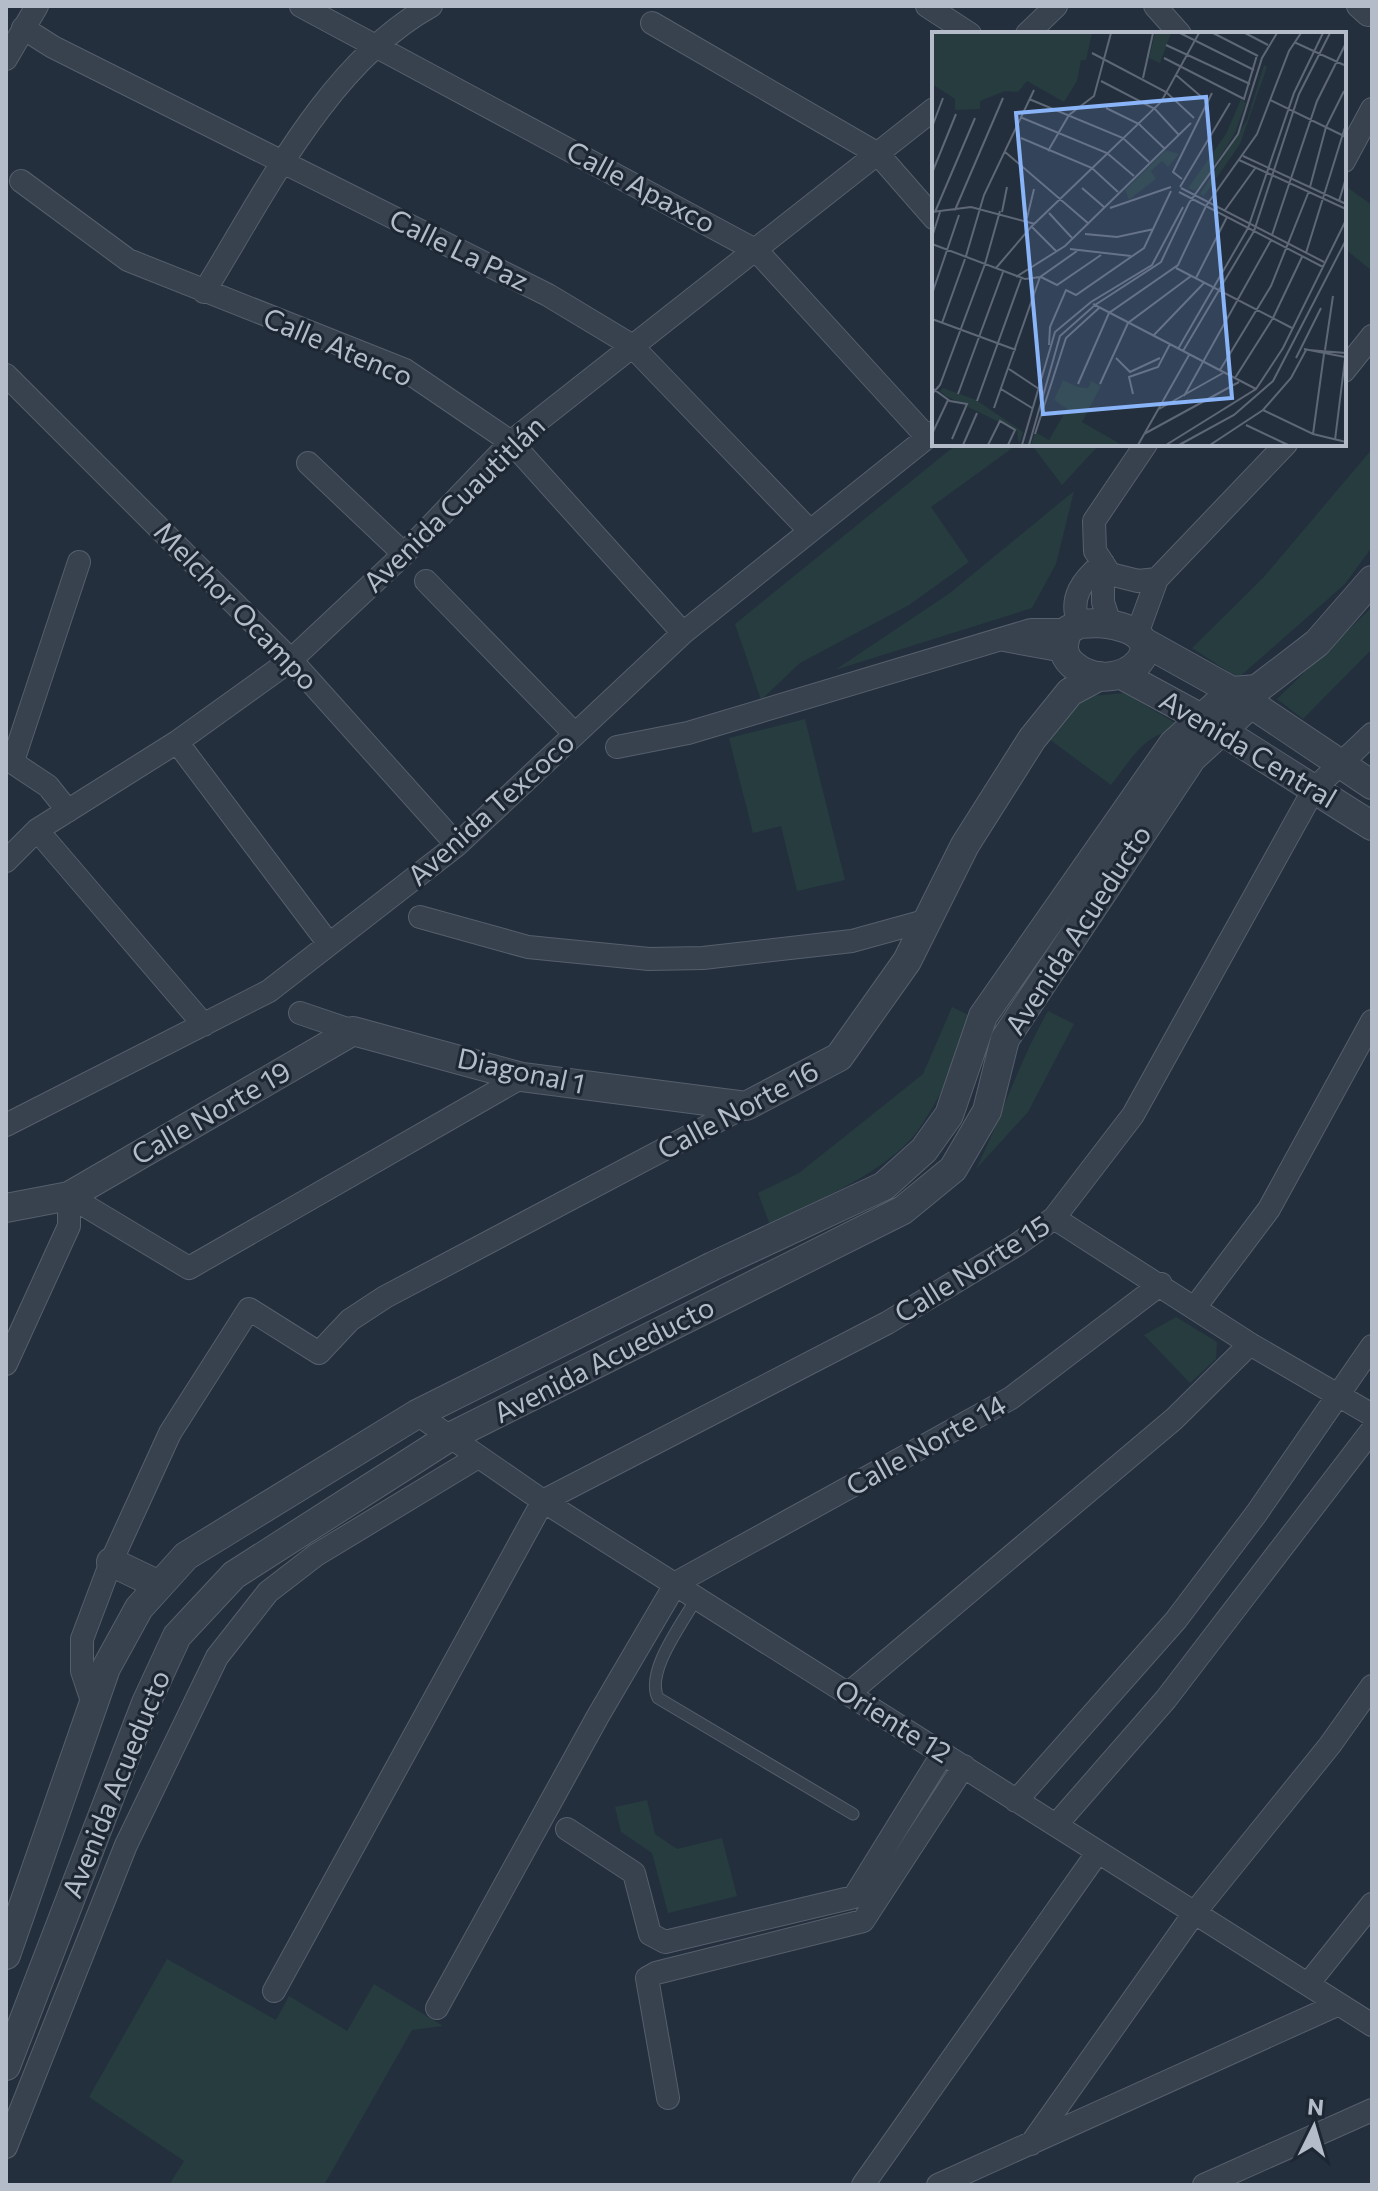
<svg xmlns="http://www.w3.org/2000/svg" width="1378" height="2191" font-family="Commissioner,sans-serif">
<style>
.green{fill:#263c3f}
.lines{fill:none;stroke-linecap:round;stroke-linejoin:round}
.service-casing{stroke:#565f6c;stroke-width:13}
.minor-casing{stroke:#565f6c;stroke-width:24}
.tertiary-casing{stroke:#565f6c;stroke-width:30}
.service{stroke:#38414e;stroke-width:11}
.minor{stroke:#38414e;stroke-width:22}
.tertiary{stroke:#38414e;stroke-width:28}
.labels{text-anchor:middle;stroke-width:6;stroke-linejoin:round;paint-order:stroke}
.street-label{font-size:28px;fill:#b4bcc9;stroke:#1d2633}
.inset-road{fill:none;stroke:#5e6776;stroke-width:2}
.view{fill:#8ab4f8;fill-opacity:0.15;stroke:#8ab4f8;stroke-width:4}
.inset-edge{fill:none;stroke:#b4bcc9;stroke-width:4}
</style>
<rect width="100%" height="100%" fill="#242f3e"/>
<path class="green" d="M 1344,185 L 1372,205 L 1372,271 L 1344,248 Z
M 957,444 L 1018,444 L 931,507 L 969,562 L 909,605 L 800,663 L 761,700 L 735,624 Z
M 1031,444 L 1100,444 L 1062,485 Z
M 1372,449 L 1372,547 L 1345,584 L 1238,678 L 1192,648 L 1263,578 Z
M 1074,491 L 1056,564 L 1032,608 L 835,670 L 950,593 Z
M 1372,607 L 1372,649 L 1303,719 L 1277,699 Z
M 1124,693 L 1184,728 C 1143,733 1135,755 1111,785 L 1041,733 L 1068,698 Z
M 805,719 L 845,880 L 797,891 L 781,826 L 753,833 L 729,738 Z
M 952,1007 L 973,1017 C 957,1057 942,1098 916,1133 C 886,1172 814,1202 770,1225 L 758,1193 L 799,1173 L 923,1074 Z
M 1048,1011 L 1074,1024 L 1028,1112 L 976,1169 C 1002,1117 1019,1061 1048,1011 Z
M 1176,1317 L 1217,1342 L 1216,1359 L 1190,1383 L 1144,1335 Z
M 647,1800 L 655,1834 L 677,1849 L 722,1838 L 737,1896 L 668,1913 L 652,1853 L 621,1832 L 615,1807 Z
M 167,1959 L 276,2020 L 289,1996 L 347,2031 L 374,1984 L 443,2026 L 412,2030 L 324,2185 L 169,2185 L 184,2161 L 89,2097 Z"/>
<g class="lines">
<defs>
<path id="service" d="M 697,1597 C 683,1623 645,1671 658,1698 L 853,1814"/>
<path id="minor" d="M 301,6 L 757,251 L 927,437
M 927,6 L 970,34
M 1155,6 L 1180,34
M 1358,6 L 1368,15
M 652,23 L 878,154 L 934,218
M 23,28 L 53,47 L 548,295 L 631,345 L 809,530
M 1027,34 L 1056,6
M 6,59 L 37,6
M 1344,161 L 1372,109
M 21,181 L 128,260 L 405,370 L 511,442 L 683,633
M 204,292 C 264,195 328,63 431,6
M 1344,371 L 1372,336
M 6,375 L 291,660 L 457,845
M 1146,444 L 1094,521 L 1095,551 L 1110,574 L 1138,581 L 1157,579
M 308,463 L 404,554
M 1103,563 L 1103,602 L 1110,624
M 426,581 L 575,734
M 1079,624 C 1068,598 1083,579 1103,563
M 1137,634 L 1157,579 L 1286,444
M 1004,640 L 1064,651
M 177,742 L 329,944
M 617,747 L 688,733 L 1031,630 L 1068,630
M 6,758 L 48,786 L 68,811
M 13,761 L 79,562
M 37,830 L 204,1025
M 6,861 L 37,830 L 177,742 L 291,660 L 404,554 L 511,442 L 934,109
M 420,917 L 528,947 L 649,959 L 703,958 L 852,941 L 928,920
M 300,1013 L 353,1031
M 6,1125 L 269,991 L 457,845 L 683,633 L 934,432
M 69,1196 L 189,1268 L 522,1077
M 1054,1218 L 1250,1344 L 1372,1415
M 1196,1306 L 1269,1209 L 1372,1021
M 6,1364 L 69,1226 L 69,1196
M 417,1414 L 543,1501 L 1372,2025
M 849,1693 L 1174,1419 L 1250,1344
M 93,1704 L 82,1671 L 82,1639 L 111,1562 L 170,1433 L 249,1309 L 319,1353 L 350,1320 L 385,1297 L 746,1106
M 1016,1801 L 1176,1620 L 1256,1514 L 1372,1346
M 1056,1825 L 1166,1699 L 1372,1430
M 567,1829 L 634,1873 L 650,1934 L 665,1942 L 854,1897 L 943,1753
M 1308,1984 L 1372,1904
M 274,1991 L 543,1501 L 887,1323 L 1018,1244 L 1054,1218 L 1133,1115 L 1314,789 L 1372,734
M 437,2008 L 598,1716 L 676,1583 L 1011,1398 L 1161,1284
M 668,2098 L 647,1978 L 656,1973 L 863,1921 L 964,1766
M 1031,2144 L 1195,1912 L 1330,1745 L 1372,1686
M 6,2147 L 126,1845 L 217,1657 L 268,1592 L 316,1555 L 478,1457
M 863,2185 L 1098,1852
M 938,2185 L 1339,2004
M 1204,2185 L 1372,2110"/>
<path id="tertiary" d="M 1098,623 C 1194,631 1119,706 1072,664 C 1061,654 1063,643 1068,630 L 1079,624 Z
M 1144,642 L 1232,691 L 1372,785
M 1122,675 L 1203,719 L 1372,826
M 6,1208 L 69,1196 L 353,1031 L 522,1077 L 746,1106 L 839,1057 L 907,961 L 965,845 L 1032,739 L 1070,692 L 1100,676
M 111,1562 L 159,1585
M 6,1955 L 106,1668 L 139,1608 L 186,1556 L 417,1414 L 713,1266 L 884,1186 L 924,1150 L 949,1115 L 983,1016 L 1173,744 L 1232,691 L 1257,689
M 6,2066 L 146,1703 L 177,1636 L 234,1575 L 448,1438 L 903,1210 L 953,1169 L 987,1111 L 1005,1039 L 1192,758 L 1251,704 L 1257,689 L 1317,643 L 1372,580"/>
</defs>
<use href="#service" class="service-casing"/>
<use href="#minor" class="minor-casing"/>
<use href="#tertiary" class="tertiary-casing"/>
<use href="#service" class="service"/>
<use href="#minor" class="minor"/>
<use href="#tertiary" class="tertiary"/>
</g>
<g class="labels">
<g class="street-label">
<text transform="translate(641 187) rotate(28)" y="10">Calle Apaxco</text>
<text transform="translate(459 250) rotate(26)" y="10">Calle La Paz</text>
<text transform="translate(338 347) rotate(23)" y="10">Calle Atenco</text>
<text transform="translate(454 504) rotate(-44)" y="10">Avenida Cuautitlán</text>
<text transform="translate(236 606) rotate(46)" y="10">Melchor Ocampo</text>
<text transform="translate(1248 749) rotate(31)" y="10">Avenida Central</text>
<text transform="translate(491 809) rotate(-42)" y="10">Avenida Texcoco</text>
<text transform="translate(1078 930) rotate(-57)" y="10">Avenida Acueducto</text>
<text transform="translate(521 1071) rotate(12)" y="10">Diagonal 1</text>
<text transform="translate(738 1110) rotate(-28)" y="10">Calle Norte 16</text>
<text transform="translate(211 1113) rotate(-30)" y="10">Calle Norte 19</text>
<text transform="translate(972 1269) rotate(-32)" y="10">Calle Norte 15</text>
<text transform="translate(604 1360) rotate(-27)" y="10">Avenida Acueducto</text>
<text transform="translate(926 1445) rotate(-29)" y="10">Calle Norte 14</text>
<text transform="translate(893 1721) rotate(32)" y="10">Oriente 12</text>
<text transform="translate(116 1784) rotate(-68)" y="10">Avenida Acueducto</text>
</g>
</g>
<g transform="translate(932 32)">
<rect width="414" height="414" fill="#242f3e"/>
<path d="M 0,1 L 160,1 L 154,28 L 149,28 L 145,49 L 132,70 L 95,49 L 86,60 L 73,59 L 48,69 L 48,77 L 23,78 L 23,67 L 0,52 ZM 223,1 L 239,1 L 228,31 L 217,26 ZM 332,33 L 335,35 L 308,112 L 272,164 L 268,162 L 315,88 ZM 309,67 L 314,71 L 303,101 L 276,145 L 263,159 L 256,156 L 294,102 ZM 234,118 L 247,122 L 236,135 L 230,129 L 219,139 L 224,147 L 197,168 L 193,158 ZM 131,348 L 146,355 L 156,356 L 159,349 L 169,354 L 150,390 L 190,413 L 99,413 L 103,400 L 117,408 L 135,377 L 122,368 ZM 11,356 L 44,368 L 91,400 L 87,413 L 85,399 L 14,364 L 8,359 Z" fill="#263c3f"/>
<path class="inset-road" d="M 248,1 L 322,38M 281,1 L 326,24M 313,1 L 336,13M 362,10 L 412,33M 234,13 L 318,52M 160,21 L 234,60 L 262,86M 232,26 L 312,67 L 325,23M 244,43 L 272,67M 211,46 L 221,1M 169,49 L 223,77 L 247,103M 97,67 L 191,106 L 217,130M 338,68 L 414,105M 174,76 L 207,92 L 233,117M 88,85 L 175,121 L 202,144M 0,95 L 11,66M 89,106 L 160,136 L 186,160M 72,119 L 157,192M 116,119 L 137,83 L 162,64 L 179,1M 311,124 L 414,172M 307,128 L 414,177M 0,141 L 24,82M 250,147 L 241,140 L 280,61M 248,155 L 298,71M 378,155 L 394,95 L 412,59M 150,156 L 172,175M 249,156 L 392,230M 247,160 L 391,235M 407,169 L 414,146M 178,176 L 239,155M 23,178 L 71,66M 293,178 L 324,135M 0,180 L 39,175 L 103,192M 3,180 L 43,86M 70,180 L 75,155M 117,181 L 141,207M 95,186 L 102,157M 100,195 L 125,220M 153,202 L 185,205 L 222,197M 340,203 L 385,69 L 414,11M 0,205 L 8,180M 0,212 L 93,247 L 108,245 L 145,219M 138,217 L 199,224M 374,221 L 414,92M 34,224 L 52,163 L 102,58M 64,236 L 99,195 L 229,70 L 267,1M 244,236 L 360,296M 84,245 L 133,214 L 259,91M 109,245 L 125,253 L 169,223M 264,246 L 295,185M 0,262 L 27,183M 161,272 L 324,357M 0,287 L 84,318M 10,291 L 33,227M 221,304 L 272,251M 117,313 L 118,295 L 134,258 L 144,263 L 212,216 L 239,159M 246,317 L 316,196 L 362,61 L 391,1M 372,317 L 413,325M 376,318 L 414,321M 393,318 L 401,264M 251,319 L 322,199 L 367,62 L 398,1M 184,326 L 198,340 L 228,326M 364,326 L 389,276M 77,337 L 107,357M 288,338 L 339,254 L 377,159M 303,346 L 341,286 L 370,225M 146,352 L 177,281 L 246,233 L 274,174 L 325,102 L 357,19 L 369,1M 168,352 L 196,291 L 259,244M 0,356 L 18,369 L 35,372 L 20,407M 69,357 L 100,376M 0,362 L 8,353 L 53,232 L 68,179M 26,362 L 71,240M 201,362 L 197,345 L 226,335 L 238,312M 252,364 L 339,208M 45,369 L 89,247M 62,376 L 108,245M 227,377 L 291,341M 331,378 L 381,402 L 414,410M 314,393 L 356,413M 0,402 L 16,368M 103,402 L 134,306 L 167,276M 212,402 L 307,350M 381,402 L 392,322M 403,408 L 414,319M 31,413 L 45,381M 56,413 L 68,389 L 83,398 L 76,413M 90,413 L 123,300 L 159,270 L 220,233 L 251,175M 97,413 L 128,304 L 163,273 L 229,230 L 257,171 L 306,102 L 330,26 L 345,1M 206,413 L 257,323M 234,413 L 324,357 L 351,316 L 414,188M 247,413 L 302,383 L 341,349 L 414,208M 278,413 L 331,378 L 359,346 L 374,318"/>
<path class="view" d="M 274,65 L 300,366 L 111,382 L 84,81 Z"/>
<rect width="414" height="414" class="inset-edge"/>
</g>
<rect width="1378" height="2191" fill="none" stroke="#b4bcc9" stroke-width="16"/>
<g transform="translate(1314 2127) rotate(5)" stroke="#1d2633" stroke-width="6" paint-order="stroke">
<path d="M0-6L14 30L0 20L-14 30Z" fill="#b4bcc9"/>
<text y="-12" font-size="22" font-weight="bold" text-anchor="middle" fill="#b4bcc9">N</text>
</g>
</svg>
